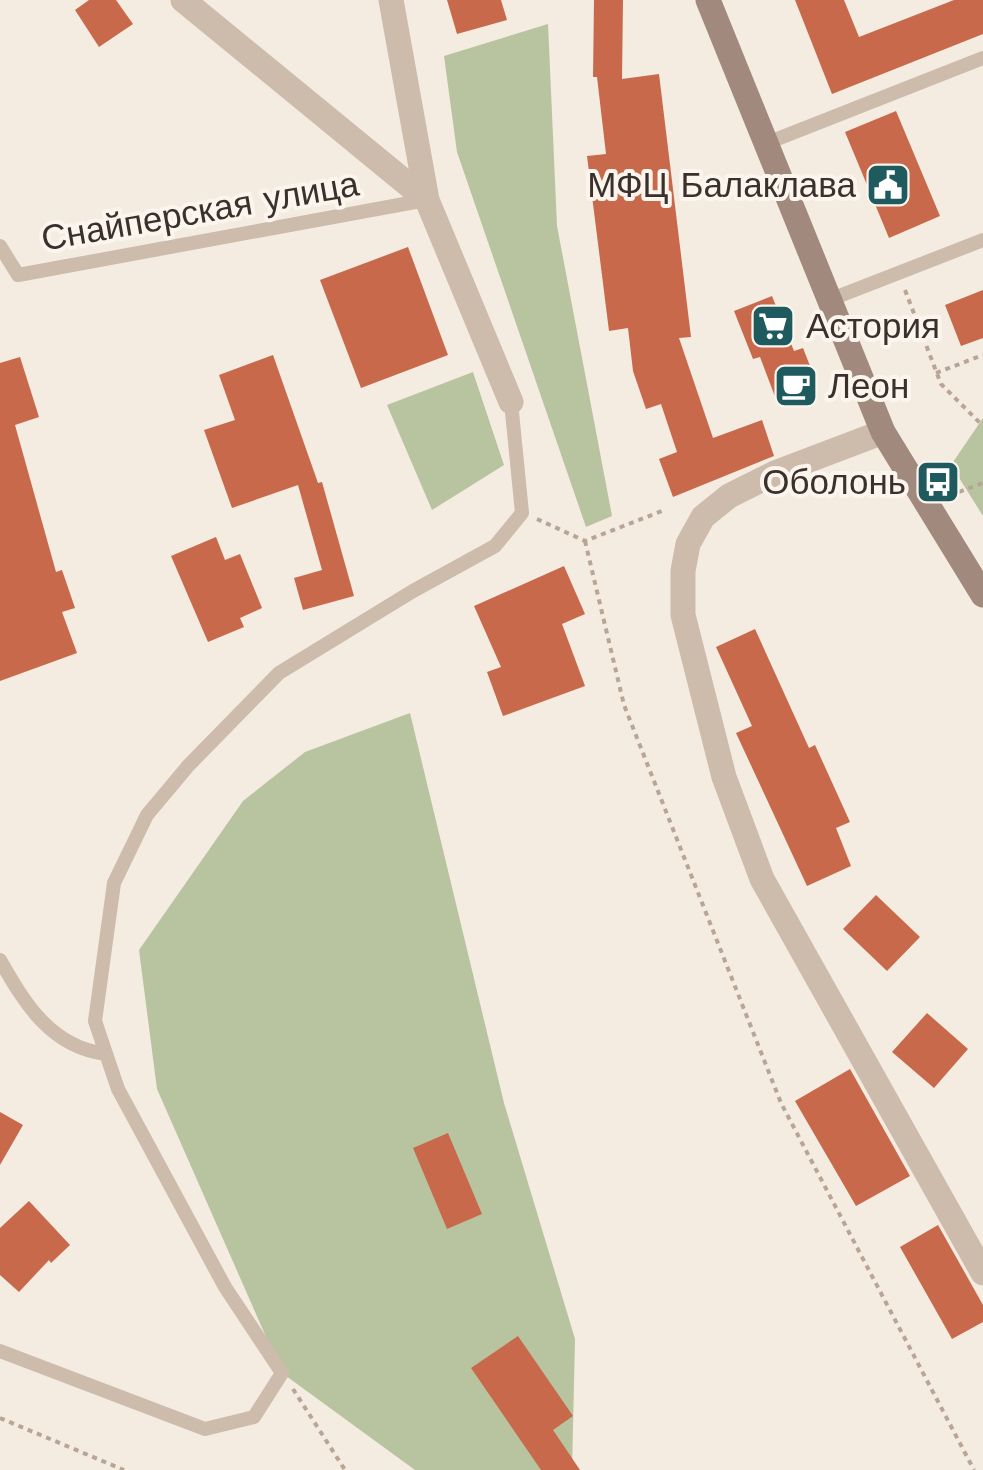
<svg xmlns="http://www.w3.org/2000/svg" width="983" height="1470" font-family="'Work Sans',sans-serif">
<style>
.green{fill:#b8c4a0}
.building{fill:#c8694b}
.lines{fill:none;stroke-linecap:round;stroke-linejoin:round}
.path{stroke:#b9a596;stroke-width:4;stroke-dasharray:5 5;stroke-linecap:butt}
.lane{stroke:#cdbbac;stroke-width:14}
.street{stroke:#cdbbac;stroke-width:25}
.secondary{stroke:#a18a7d;stroke-width:25}
.labels{text-anchor:middle;stroke-width:8;stroke-linejoin:round;paint-order:stroke}
.poi-label{font-size:35px;fill:#3b302b;stroke:#fbf5ee;text-anchor:end}
.street-label{font-size:35px;fill:#3b302b;stroke:#fbf5ee}
</style>
<rect width="100%" height="100%" fill="#f4ebe1"/>
<path class="green" d="M 548,24 L 557,226 L 612,516 L 586,527 L 457,152 L 444,56 Z
M 473,372 L 504,465 L 432,510 L 387,405 Z
M 983,418 L 983,516 L 951,465 Z
M 410,713 L 504,1103 L 575,1339 L 572,1470 L 415,1470 L 282,1373 L 157,1089 L 139,950 L 243,801 L 305,752 Z"/>
<path class="building" d="M 89,0 L 116,0 L 133,24 L 99,47 L 75,10 Z
M 447,0 L 501,0 L 507,20 L 457,34 Z
M 594,0 L 623,0 L 622,79 L 659,74 L 691,337 L 679,338 L 713,438 L 762,420 L 774,456 L 673,497 L 659,459 L 677,452 L 661,404 L 646,409 L 633,371 L 628,328 L 609,331 L 587,156 L 606,154 L 597,77 L 593,77 Z
M 795,0 L 844,0 L 859,37 L 954,0 L 983,0 L 983,34 L 832,94 Z
M 896,111 L 940,216 L 889,238 L 845,132 Z
M 408,247 L 448,355 L 361,388 L 320,280 Z
M 983,290 L 983,338 L 961,346 L 945,305 Z
M 772,296 L 794,351 L 803,348 L 810,366 L 794,372 L 802,393 L 777,402 L 760,357 L 753,359 L 734,311 Z
M 273,355 L 318,483 L 322,482 L 354,596 L 303,610 L 294,578 L 322,570 L 298,485 L 232,508 L 204,430 L 235,420 L 219,375 Z
M 20,357 L 39,417 L 15,425 L 56,572 L 62,570 L 75,608 L 62,612 L 77,653 L 0,681 L 0,363 Z
M 216,537 L 225,560 L 240,554 L 262,608 L 240,618 L 244,627 L 208,642 L 171,556 Z
M 564,566 L 585,614 L 562,624 L 585,686 L 503,716 L 487,672 L 501,667 L 474,606 Z
M 755,629 L 809,748 L 815,745 L 850,822 L 836,828 L 851,866 L 807,886 L 736,733 L 752,726 L 716,647 Z
M 876,895 L 920,937 L 887,971 L 843,929 Z
M 927,1013 L 968,1049 L 934,1088 L 892,1052 Z
M 850,1069 L 910,1176 L 856,1206 L 795,1101 Z
M 0,1112 L 23,1125 L 0,1165 Z
M 448,1133 L 482,1214 L 447,1229 L 413,1148 Z
M 29,1201 L 70,1245 L 51,1263 L 49,1260 L 19,1292 L 0,1275 L 0,1228 Z
M 938,1225 L 983,1305 L 983,1322 L 952,1339 L 900,1247 Z
M 518,1336 L 573,1416 L 553,1430 L 580,1470 L 541,1470 L 471,1368 Z"/>
<g class="lines">
<path class="path" d="M 905,290 L 941,384 L 983,426
M 936,373 L 983,355
M 959,492 L 983,483
M 537,519 L 585,541 L 662,511
M 585,541 L 624,705 L 781,1103 L 974,1470
M 293,1389 L 345,1470
M 0,1418 L 124,1470"/>
<path class="lane" d="M 767,143 L 983,58
M 0,246 L 18,275 L 426,200
M 829,300 L 983,240
M 0,960 C 25,1004 51,1047 106,1054
M 0,1351 L 205,1429 L 254,1417 L 282,1373 L 225,1287 L 118,1089 L 95,1021 L 114,883 L 147,815 L 188,766 L 279,673 L 413,591 L 495,546 L 522,513 L 511,402"/>
<path class="street" d="M 183,0 L 427,200
M 391,0 L 427,200 L 511,402
M 883,432 L 775,473 L 729,496 L 703,517 L 688,544 L 683,571 L 683,615 L 724,777 L 762,879 L 983,1273"/>
<path class="secondary" d="M 708,0 L 883,432 L 983,595"/>
</g>
<defs>
<symbol id="civic-square" viewBox="-11 -11 22 22"><rect x="-9" y="-9" width="18" height="18" rx="4" fill="#1f5a5e" stroke="#fbf5ee"/><path d="M-.6-6.5H3V-4.5H.6V-3L4-1V1h2V6H-6V1h2V-1L-.6-3ZM-1.2 2.5V6h2.4V2.5Z" fill="#fff"/></symbol>
<symbol id="supermarket-square" viewBox="-11 -11 22 22"><rect x="-9" y="-9" width="18" height="18" rx="4" fill="#1f5a5e" stroke="#fbf5ee"/><path d="M-6-5.5h2.5l.6 2H6L4.5 2H-2.5L-4.4-4H-6ZM-1.5 3.2a1.3 1.3 0 1 0 .1 0ZM3 3.2a1.3 1.3 0 1 0 .1 0Z" fill="#fff"/></symbol>
<symbol id="cafe-square" viewBox="-11 -11 22 22"><rect x="-9" y="-9" width="18" height="18" rx="4" fill="#1f5a5e" stroke="#fbf5ee"/><path d="M-5.5-4.5H6V0H3Q3 3.5 0 3.5H-2.5Q-5.5 3.5-5.5 0ZM3-3.2v2h1.7v-2ZM-6 4.5H4V6H-6Z" fill="#fff"/></symbol>
<symbol id="bus-square" viewBox="-11 -11 22 22"><rect x="-9" y="-9" width="18" height="18" rx="4" fill="#1f5a5e" stroke="#fbf5ee"/><path d="M-5-6H5V4H4V6H2V4H-2V6H-4V4H-5ZM-3.5-4V0h7V-4ZM-3.5 1.2v1.5H-2V1.2ZM2 1.2v1.5H3.5V1.2Z" fill="#fff"/></symbol>
</defs>
<g fill-rule="evenodd">
<use href="#civic-square" x="863" y="160" width="50" height="50"/>
<use href="#supermarket-square" x="748" y="301" width="50" height="50"/>
<use href="#cafe-square" x="771" y="361" width="50" height="50"/>
<use href="#bus-square" x="913" y="457" width="50" height="50"/>
</g>
<g class="labels">
<g class="poi-label">
<text x="856" y="197">МФЦ Балаклава</text>
<text x="806" y="338" text-anchor="start">Астория</text>
<text x="828" y="398" text-anchor="start">Леон</text>
<text x="906" y="494">Оболонь</text>
</g>
<g class="street-label">
<text transform="translate(200 211) rotate(-10)" y="12">Снайперская улица</text>
</g>
</g>
</svg>
